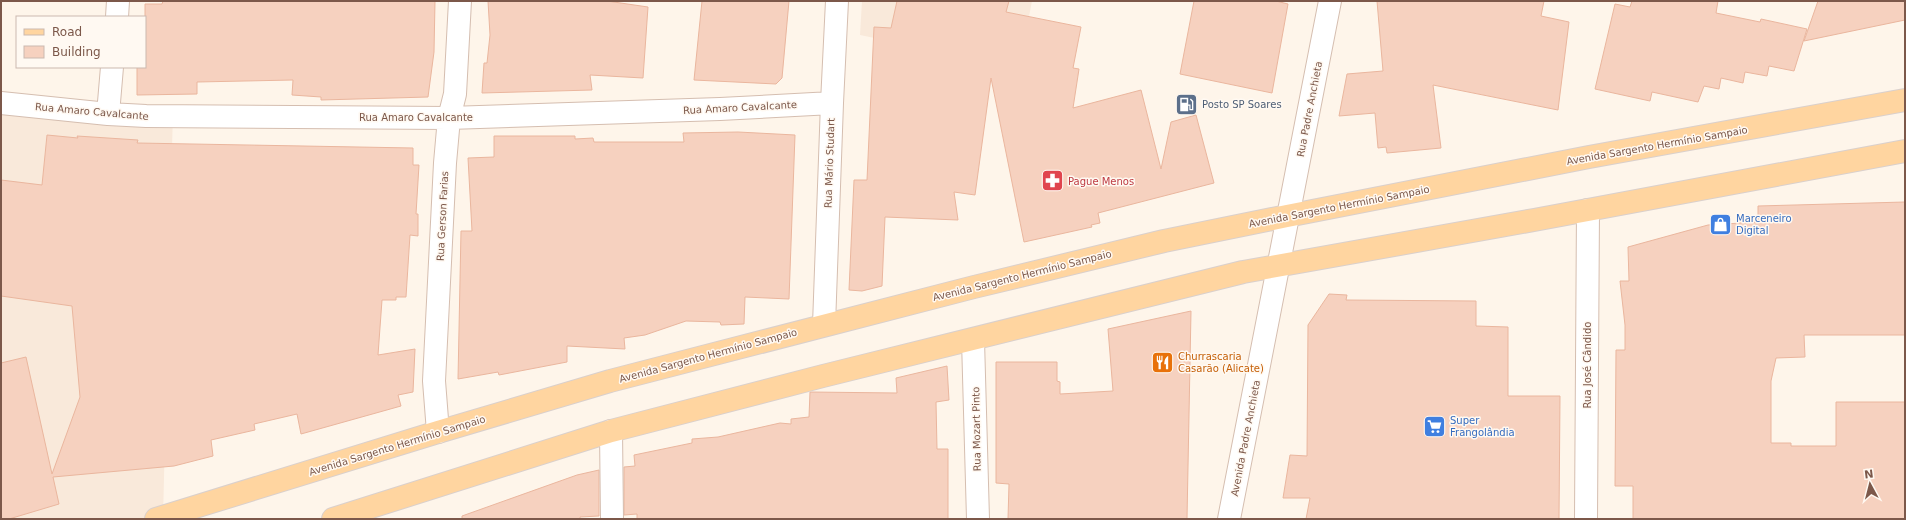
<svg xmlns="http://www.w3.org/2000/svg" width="1906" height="520" font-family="'DejaVu Sans',sans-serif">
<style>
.residential{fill:#f9e9da}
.building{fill:#f6d1bf;stroke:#eab69e}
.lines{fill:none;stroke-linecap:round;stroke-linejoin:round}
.minor-casing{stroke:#d5beb0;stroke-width:24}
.major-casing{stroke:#dad0cc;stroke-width:24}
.minor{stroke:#fff;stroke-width:22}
.major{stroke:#ffd5a0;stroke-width:22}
.labels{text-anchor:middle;stroke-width:3;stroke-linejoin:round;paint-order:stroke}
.service-label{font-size:10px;fill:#4e5e75;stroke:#fff9f2;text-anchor:start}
.street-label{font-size:10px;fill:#7c584a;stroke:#fff9f2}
.health-label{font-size:10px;fill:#be3a42;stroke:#fff9f2;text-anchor:start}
.shop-label{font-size:10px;fill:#366cbe;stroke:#fff9f2;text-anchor:start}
.food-label{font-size:10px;fill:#c56008;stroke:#fff9f2;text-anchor:start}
</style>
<rect width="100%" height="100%" fill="#fef5ea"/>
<path class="residential" d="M 862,1 L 1032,1 L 1019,68 L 860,35 Z
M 1,95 L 173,109 L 163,519 L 1,519 Z"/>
<path class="building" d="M 163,1 L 435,1 L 434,52 L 428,97 L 321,100 L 321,97 L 292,95 L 293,80 L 197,82 L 197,94 L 137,95 L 137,67 L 145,67 L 145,4 L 162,4 Z
M 488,1 L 607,1 L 648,7 L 643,78 L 590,75 L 592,90 L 482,93 L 484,63 L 487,63 L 490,35 Z
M 702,1 L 789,1 L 782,78 L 776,84 L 694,80 Z
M 897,1 L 1009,1 L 1006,12 L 1081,27 L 1073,68 L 1079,69 L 1073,108 L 1141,90 L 1161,169 L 1171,122 L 1196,115 L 1214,183 L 1098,213 L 1100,223 L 1091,225 L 1092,227 L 1024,242 L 991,78 L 975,195 L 954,192 L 958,220 L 885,217 L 882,286 L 862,291 L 849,290 L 854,180 L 867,180 L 874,27 L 891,28 Z
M 1194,1 L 1276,1 L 1288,4 L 1272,93 L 1180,74 Z
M 1377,1 L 1544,1 L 1541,16 L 1569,22 L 1558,110 L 1433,85 L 1441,148 L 1387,153 L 1386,147 L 1378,148 L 1375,113 L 1339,116 L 1347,74 L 1383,71 Z
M 1632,1 L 1718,1 L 1716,13 L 1760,22 L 1761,19 L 1807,29 L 1794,71 L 1769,66 L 1767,76 L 1745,72 L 1743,83 L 1721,78 L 1719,89 L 1704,86 L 1698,102 L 1652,92 L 1650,101 L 1595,89 L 1615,4 L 1630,7 Z
M 1818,1 L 1905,1 L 1905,20 L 1804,41 Z
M 738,132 L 795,135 L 789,299 L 745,297 L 744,324 L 721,325 L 720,322 L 686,321 L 645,335 L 624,338 L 625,349 L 567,346 L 567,362 L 499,375 L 498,372 L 458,379 L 461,231 L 472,231 L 468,158 L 494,157 L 494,136 L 575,136 L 575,139 L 593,138 L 594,142 L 684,142 L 683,133 Z
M 47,135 L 78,138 L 77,136 L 138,140 L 137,143 L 413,148 L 413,165 L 419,165 L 416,214 L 418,214 L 418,236 L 410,235 L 406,297 L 396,297 L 396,300 L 382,300 L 378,355 L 415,349 L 413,392 L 398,395 L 401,406 L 301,434 L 297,414 L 254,424 L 255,430 L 211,440 L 213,456 L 174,466 L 53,477 L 59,504 L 9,519 L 1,519 L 1,363 L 26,357 L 52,474 L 80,397 L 72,306 L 1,296 L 1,180 L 42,185 Z
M 1905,202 L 1905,335 L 1804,335 L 1805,357 L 1776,358 L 1771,381 L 1771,443 L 1791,443 L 1791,446 L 1836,446 L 1836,402 L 1905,402 L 1905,519 L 1633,519 L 1633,486 L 1615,486 L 1616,350 L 1625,350 L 1625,325 L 1620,281 L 1629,281 L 1628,247 L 1708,225 L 1758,222 L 1758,206 Z
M 1329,294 L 1347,295 L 1346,300 L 1476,301 L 1476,326 L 1508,327 L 1508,396 L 1560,396 L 1559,519 L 1306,519 L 1310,498 L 1283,498 L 1290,455 L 1307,456 L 1308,325 Z
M 1191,311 L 1187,519 L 1008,519 L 1009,484 L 996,483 L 996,362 L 1057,362 L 1057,381 L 1060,382 L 1060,394 L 1113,391 L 1108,329 Z
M 947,366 L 949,400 L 936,402 L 937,449 L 948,449 L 948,519 L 637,519 L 637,514 L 624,515 L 624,467 L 635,466 L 634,455 L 692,443 L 692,439 L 718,437 L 780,423 L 791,424 L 791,419 L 809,417 L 810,392 L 897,393 L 896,378 Z
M 599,470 L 599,516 L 580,517 L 580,519 L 462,519 L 462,516 L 577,475 Z"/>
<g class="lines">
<defs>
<path id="minor" d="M 117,17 L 118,1
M 1,103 L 108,114 L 146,116 L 449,118 L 720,109 L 832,103
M 108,114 L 112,67
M 824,325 L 832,103 L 837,1
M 973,340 L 978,519
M 611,431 L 612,519
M 438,432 L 434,381 L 445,163 L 449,118 L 455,94 L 460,1
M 1229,519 L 1330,1
M 1586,519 L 1588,210"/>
<path id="major" d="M 156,519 L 438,432 L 610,381 L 974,287 L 1164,241 L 1287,216 L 1589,157 L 1905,100
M 333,519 L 611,431 L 823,376 L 1243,272 L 1534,220 L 1905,151"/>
</defs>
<use href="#minor" class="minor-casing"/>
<use href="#major" class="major-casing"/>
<use href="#minor" class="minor"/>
<use href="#major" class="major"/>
</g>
<defs>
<symbol id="fuel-square" viewBox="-11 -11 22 22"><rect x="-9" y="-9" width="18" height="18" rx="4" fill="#5c6f8a" stroke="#fff9f2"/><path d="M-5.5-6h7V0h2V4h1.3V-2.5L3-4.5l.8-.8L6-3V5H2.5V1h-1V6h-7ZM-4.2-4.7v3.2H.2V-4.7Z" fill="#fff"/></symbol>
<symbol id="pharmacy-square" viewBox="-11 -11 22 22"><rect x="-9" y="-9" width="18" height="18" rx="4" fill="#e0444e" stroke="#fff9f2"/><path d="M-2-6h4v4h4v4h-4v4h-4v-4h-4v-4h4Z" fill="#fff"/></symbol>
<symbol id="shop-square" viewBox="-11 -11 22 22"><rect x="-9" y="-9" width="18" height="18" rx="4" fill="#3f7fe0" stroke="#fff9f2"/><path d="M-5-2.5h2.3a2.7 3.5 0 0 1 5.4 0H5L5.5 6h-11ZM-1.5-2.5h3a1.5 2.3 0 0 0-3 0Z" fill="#fff"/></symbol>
<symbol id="restaurant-square" viewBox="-11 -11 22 22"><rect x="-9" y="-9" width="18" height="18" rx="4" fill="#e8710a" stroke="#fff9f2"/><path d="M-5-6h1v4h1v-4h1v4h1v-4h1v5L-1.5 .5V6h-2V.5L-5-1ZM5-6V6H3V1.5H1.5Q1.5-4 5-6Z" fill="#fff"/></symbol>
<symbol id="supermarket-square" viewBox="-11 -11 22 22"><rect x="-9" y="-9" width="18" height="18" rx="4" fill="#3f7fe0" stroke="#fff9f2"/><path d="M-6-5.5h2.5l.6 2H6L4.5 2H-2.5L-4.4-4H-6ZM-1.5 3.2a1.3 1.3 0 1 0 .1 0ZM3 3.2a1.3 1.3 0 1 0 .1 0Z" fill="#fff"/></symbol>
</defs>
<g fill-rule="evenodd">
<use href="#fuel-square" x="1174" y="92" width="25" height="25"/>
<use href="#pharmacy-square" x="1040" y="168" width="25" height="25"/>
<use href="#shop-square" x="1708" y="212" width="25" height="25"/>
<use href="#restaurant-square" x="1150" y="350" width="25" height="25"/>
<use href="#supermarket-square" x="1422" y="414" width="25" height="25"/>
</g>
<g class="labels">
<g class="service-label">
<text x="1202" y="108">Posto SP Soares</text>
</g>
<g class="street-label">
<text transform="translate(740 107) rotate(-3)" y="4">Rua Amaro Cavalcante</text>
<text transform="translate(1309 109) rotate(-79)" y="4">Rua Padre Anchieta</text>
<text transform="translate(92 111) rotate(5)" y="4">Rua Amaro Cavalcante</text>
<text x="416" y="121">Rua Amaro Cavalcante</text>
<text transform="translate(1657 145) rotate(-10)" y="4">Avenida Sargento Hermínio Sampaio</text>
<text transform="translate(829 163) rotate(-88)" y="4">Rua Mário Studart</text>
<text transform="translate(1339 206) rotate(-11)" y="4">Avenida Sargento Hermínio Sampaio</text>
<text transform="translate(442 216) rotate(-87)" y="4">Rua Gerson Farias</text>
<text transform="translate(1022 275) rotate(-14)" y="4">Avenida Sargento Hermínio Sampaio</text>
<text transform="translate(708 355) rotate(-15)" y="4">Avenida Sargento Hermínio Sampaio</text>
<text transform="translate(1587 365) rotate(-90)" y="4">Rua José Cândido</text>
<text transform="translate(976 429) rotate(-91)" y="4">Rua Mozart Pinto</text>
<text transform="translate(1245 438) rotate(-79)" y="4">Avenida Padre Anchieta</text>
<text transform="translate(397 445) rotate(-17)" y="4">Avenida Sargento Hermínio Sampaio</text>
</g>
<g class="health-label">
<text x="1068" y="185">Pague Menos</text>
</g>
<g class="shop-label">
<text x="1736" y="222">Marceneiro<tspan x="1736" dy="12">Digital</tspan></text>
<text x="1450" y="424">Super<tspan x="1450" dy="12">Frangolândia</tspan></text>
</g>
<g class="food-label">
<text x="1178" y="360">Churrascaria<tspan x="1178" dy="12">Casarão (Alicate)</tspan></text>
</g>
</g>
<rect width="1906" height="520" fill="none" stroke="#7c584a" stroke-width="4"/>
<rect x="16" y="16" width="130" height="52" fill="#fff9f2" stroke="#cbb9af"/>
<rect x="24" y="29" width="20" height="6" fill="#ffd5a0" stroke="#cbb9af"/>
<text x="52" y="36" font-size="12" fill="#7c584a">Road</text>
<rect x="24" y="46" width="20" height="12" fill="#f6d1bf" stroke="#cbb9af"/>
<text x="52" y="56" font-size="12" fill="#7c584a">Building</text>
<g transform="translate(1870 484) rotate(353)" stroke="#fff9f2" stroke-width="3" paint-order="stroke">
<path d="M0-3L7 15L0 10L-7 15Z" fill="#7c584a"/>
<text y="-6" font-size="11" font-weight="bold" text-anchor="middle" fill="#7c584a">N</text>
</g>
</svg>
